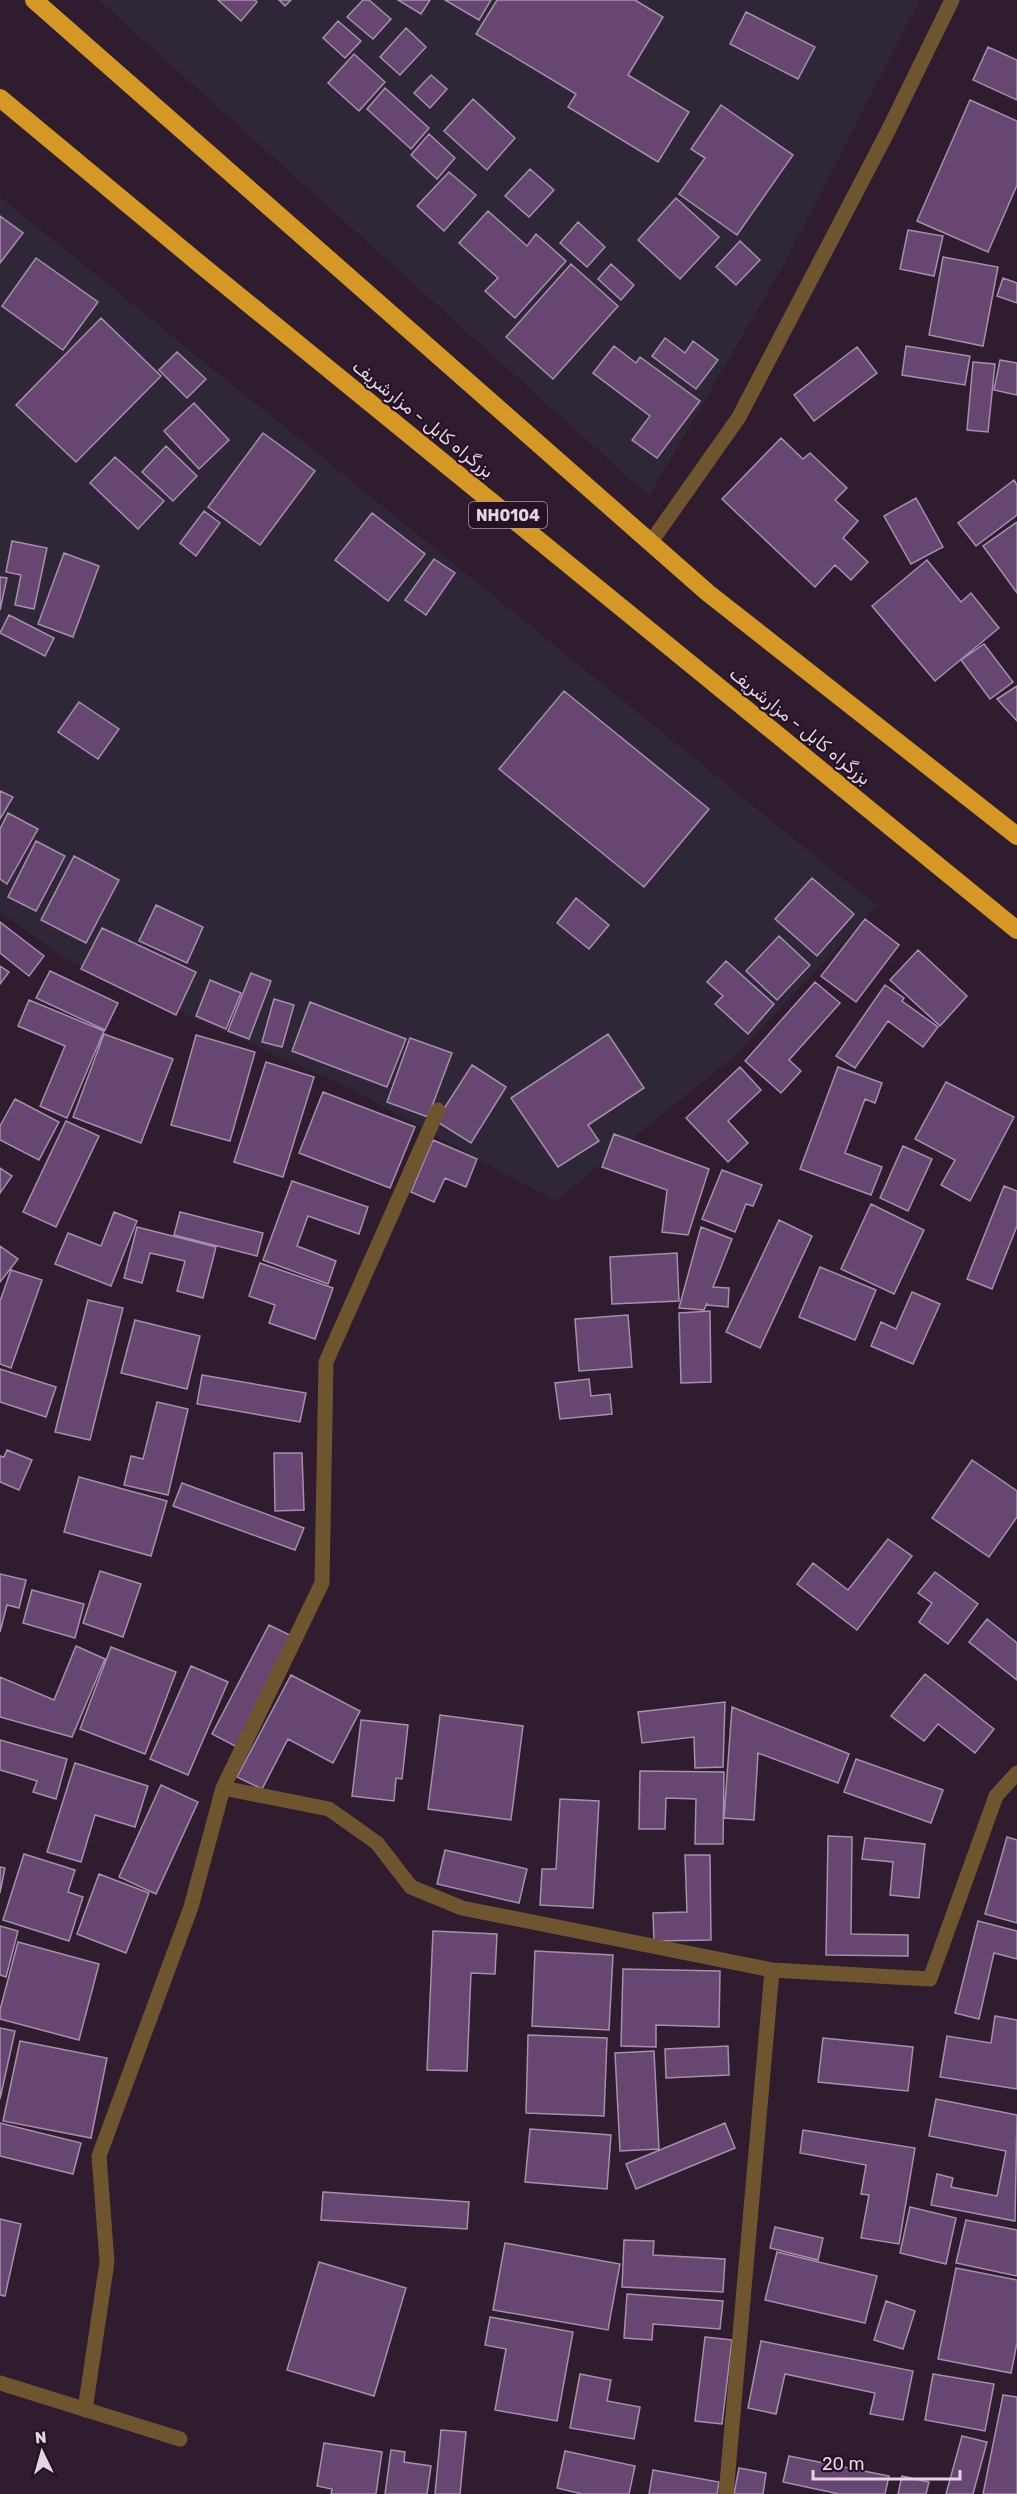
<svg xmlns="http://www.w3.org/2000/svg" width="1017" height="2494" font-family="Rubik,'Noto Sans Arabic',sans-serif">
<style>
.commercial{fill:#2f2737}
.building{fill:#674671;stroke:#a590ab;stroke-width:1.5}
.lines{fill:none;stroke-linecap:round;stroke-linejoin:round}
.minor{stroke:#6e552f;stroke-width:15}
.highway{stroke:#d59826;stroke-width:18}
.labels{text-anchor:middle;stroke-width:4.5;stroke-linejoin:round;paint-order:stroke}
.shield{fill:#251225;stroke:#aa9ba9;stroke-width:1.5}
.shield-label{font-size:16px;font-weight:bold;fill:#e3d6e2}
.street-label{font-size:18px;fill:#e3d6e2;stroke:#251225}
</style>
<rect width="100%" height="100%" fill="#2f1c2f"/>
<path class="commercial" d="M 99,0 L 920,0 L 783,266 L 649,496 Z
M 0,197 L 877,906 L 737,1054 L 555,1201 L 352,1089 L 72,963 L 0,912 Z"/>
<path class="building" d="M 218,0 L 255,0 L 257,2 L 241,21 Z
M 279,0 L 291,0 L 285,6 Z
M 363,0 L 369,0 L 391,19 L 373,39 L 347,17 Z
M 398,0 L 430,0 L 421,14 Z
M 445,0 L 491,0 L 479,20 Z
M 497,0 L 635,0 L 663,17 L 628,75 L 689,112 L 658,162 L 568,107 L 576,94 L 476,34 Z
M 746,12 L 815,47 L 798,79 L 730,44 Z
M 338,21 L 361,41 L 345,58 L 323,38 Z
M 406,28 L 426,47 L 400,75 L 380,57 Z
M 988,47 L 1017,60 L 1017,100 L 973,80 Z
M 354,54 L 385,82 L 359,111 L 328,83 Z
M 431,75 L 447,89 L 430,108 L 414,93 Z
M 385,88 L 429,128 L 411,149 L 367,109 Z
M 473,99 L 515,138 L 487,170 L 444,131 Z
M 970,100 L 1017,121 L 1017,185 L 988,252 L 917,221 Z
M 721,105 L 793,155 L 737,235 L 679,194 L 705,158 L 691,149 Z
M 429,134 L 455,158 L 437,179 L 411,155 Z
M 530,169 L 554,190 L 529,217 L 505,196 Z
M 449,172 L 476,195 L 444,231 L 417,206 Z
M 676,198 L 719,237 L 680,279 L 638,240 Z
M 488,211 L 527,246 L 536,234 L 566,261 L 515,318 L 485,291 L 498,278 L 459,243 Z
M 0,216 L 23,233 L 0,263 Z
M 578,222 L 605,247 L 587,267 L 560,243 Z
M 908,230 L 943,236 L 934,276 L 900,269 Z
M 740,241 L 760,260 L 736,285 L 716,267 Z
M 943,257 L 998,267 L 983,346 L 929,335 Z
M 36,258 L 98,302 L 63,350 L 2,306 Z
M 571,264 L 618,306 L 553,379 L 506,337 Z
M 611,264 L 634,285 L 621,300 L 598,279 Z
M 1003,278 L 1017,283 L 1017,303 L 997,296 Z
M 101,318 L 161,376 L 76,462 L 16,405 Z
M 665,338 L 685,353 L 693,341 L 718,360 L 696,389 L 652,356 Z
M 614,346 L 636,363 L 640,357 L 700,401 L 657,458 L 632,440 L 650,416 L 593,373 Z
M 906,346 L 970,356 L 965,385 L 902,375 Z
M 857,347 L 877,373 L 814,421 L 794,395 Z
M 177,352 L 206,379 L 187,398 L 159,370 Z
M 1000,360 L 1017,363 L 1017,395 L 994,390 Z
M 973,362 L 995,364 L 988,432 L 967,430 Z
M 194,403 L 229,440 L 199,469 L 164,431 Z
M 263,433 L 315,471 L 260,545 L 208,507 Z
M 781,438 L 803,459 L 810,453 L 847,488 L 835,500 L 858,521 L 843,538 L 868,562 L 851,580 L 835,565 L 815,587 L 722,499 Z
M 166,446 L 197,476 L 173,501 L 142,472 Z
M 115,457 L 164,501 L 138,529 L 90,483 Z
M 1014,480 L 1017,485 L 1017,515 L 976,546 L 958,523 Z
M 916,498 L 943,547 L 911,564 L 884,516 Z
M 204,511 L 220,523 L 196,556 L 180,543 Z
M 372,513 L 425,554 L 388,601 L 335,560 Z
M 1017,522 L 1017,593 L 983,546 Z
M 12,541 L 47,548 L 34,609 L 15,605 L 21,575 L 6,572 Z
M 64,553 L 99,566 L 73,637 L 38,624 Z
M 434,559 L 455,573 L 426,615 L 405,600 Z
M 927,560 L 961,602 L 971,593 L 999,628 L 935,681 L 872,606 Z
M 0,577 L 7,578 L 0,610 Z
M 9,615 L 54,638 L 45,656 L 0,633 Z
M 984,644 L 1013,682 L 990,699 L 961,660 Z
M 1017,686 L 1017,721 L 997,699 Z
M 564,691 L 709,809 L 644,887 L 499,769 Z
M 79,702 L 119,729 L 98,759 L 58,732 Z
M 0,791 L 13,797 L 0,819 Z
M 8,813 L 38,829 L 7,884 L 0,879 L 0,829 Z
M 36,841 L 65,856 L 36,911 L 8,897 Z
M 74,856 L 119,880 L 86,943 L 41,920 Z
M 812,878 L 854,914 L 817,956 L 775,919 Z
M 576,898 L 609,925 L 589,949 L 557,923 Z
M 156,905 L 203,927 L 187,963 L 139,941 Z
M 865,919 L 899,945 L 856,1002 L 821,976 Z
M 0,922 L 44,956 L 29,976 L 0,953 Z
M 102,928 L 196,972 L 176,1015 L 81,969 Z
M 779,936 L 810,965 L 777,1000 L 746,971 Z
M 918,950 L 967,996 L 940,1026 L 890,980 Z
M 726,961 L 774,1004 L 748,1034 L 715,1004 L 723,996 L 707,982 Z
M 0,966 L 9,972 L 0,984 Z
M 50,971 L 118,1003 L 105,1030 L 36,998 Z
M 251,973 L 271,981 L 249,1039 L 228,1031 Z
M 210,980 L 241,993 L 226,1029 L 196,1016 Z
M 815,982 L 840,1003 L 789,1060 L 801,1071 L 781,1093 L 745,1061 Z
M 885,985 L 904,998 L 902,1001 L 938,1027 L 923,1047 L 888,1021 L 855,1068 L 836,1056 Z
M 274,999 L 294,1005 L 282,1047 L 262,1042 Z
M 29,1000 L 104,1031 L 67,1118 L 40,1106 L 65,1046 L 18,1026 Z
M 310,1002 L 406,1039 L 387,1087 L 292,1051 Z
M 104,1034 L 173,1059 L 141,1143 L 73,1117 Z
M 608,1034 L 644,1088 L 588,1125 L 599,1141 L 558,1167 L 511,1098 Z
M 196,1035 L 255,1052 L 230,1141 L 171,1125 Z
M 410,1038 L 452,1053 L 428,1117 L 387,1102 Z
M 266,1062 L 314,1077 L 283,1177 L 234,1162 Z
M 472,1065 L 506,1087 L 471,1143 L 436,1121 Z
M 740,1067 L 761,1090 L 728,1121 L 748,1143 L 728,1162 L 686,1118 Z
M 838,1067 L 882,1083 L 875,1103 L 865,1099 L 845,1153 L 882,1167 L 871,1195 L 800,1169 Z
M 946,1082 L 1014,1117 L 970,1201 L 941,1185 L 955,1160 L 915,1139 Z
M 323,1092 L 415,1127 L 390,1188 L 299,1153 Z
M 15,1099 L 59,1122 L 39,1160 L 0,1140 L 0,1126 Z
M 66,1121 L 99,1136 L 56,1227 L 23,1212 Z
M 614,1134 L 709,1169 L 688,1235 L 662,1232 L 667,1190 L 602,1167 Z
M 433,1140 L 477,1159 L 466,1187 L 445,1178 L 434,1202 L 411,1192 Z
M 903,1146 L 932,1159 L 908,1211 L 880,1198 Z
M 0,1168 L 12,1176 L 0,1193 Z
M 722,1170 L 762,1185 L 753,1206 L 746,1204 L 735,1232 L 702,1219 Z
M 292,1181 L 368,1207 L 359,1234 L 308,1216 L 297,1246 L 336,1261 L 328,1284 L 263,1260 Z
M 1004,1186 L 1017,1191 L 1017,1226 L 992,1289 L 967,1279 Z
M 871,1204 L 924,1230 L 894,1294 L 841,1269 Z
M 114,1212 L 137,1221 L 111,1286 L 55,1264 L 68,1233 L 101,1246 Z
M 180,1212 L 263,1233 L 257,1256 L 174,1235 Z
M 779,1220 L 812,1236 L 760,1348 L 726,1332 Z
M 137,1227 L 216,1247 L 203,1298 L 177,1291 L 185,1261 L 150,1253 L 142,1283 L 124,1278 Z
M 701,1227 L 732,1239 L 713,1287 L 729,1288 L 728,1307 L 707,1305 L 707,1303 L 704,1310 L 679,1308 Z
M 0,1246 L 18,1259 L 0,1282 Z
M 677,1253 L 679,1301 L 612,1304 L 610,1257 Z
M 260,1263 L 333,1288 L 315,1339 L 269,1323 L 275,1305 L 249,1296 Z
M 820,1267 L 876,1290 L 855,1340 L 799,1317 Z
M 11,1270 L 42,1280 L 11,1368 L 0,1364 L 0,1301 Z
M 912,1292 L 940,1304 L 913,1364 L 871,1346 L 881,1322 L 896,1329 Z
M 88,1300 L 123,1308 L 90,1440 L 55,1432 Z
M 710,1311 L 711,1382 L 681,1383 L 679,1313 Z
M 628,1315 L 632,1367 L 579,1371 L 575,1319 Z
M 135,1320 L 200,1336 L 187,1389 L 121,1373 Z
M 0,1369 L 56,1387 L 46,1417 L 0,1402 Z
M 202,1375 L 306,1393 L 300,1422 L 197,1404 Z
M 589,1379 L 591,1396 L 610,1394 L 612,1414 L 560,1419 L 555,1383 Z
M 157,1402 L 188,1409 L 168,1495 L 124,1485 L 131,1456 L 143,1459 Z
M 7,1450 L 32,1460 L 19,1490 L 0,1482 L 0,1456 L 4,1457 Z
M 274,1453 L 302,1453 L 304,1510 L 275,1511 Z
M 972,1460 L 1017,1491 L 1017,1517 L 989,1557 L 932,1518 Z
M 79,1477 L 167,1501 L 151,1556 L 64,1532 Z
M 182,1483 L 304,1528 L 295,1550 L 173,1506 Z
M 888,1539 L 912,1556 L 857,1630 L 797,1584 L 813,1563 L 848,1590 Z
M 100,1571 L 141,1584 L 123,1637 L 83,1623 Z
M 935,1572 L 978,1604 L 948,1644 L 919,1622 L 932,1603 L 918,1593 Z
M 0,1574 L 26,1580 L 19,1608 L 7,1605 L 0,1632 Z
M 32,1590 L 84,1604 L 75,1638 L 23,1623 Z
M 987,1619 L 1017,1643 L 1017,1680 L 969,1642 Z
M 269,1625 L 294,1637 L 237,1747 L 212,1734 Z
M 76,1646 L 105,1659 L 72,1737 L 0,1717 L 0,1677 L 54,1700 Z
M 111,1647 L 176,1672 L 145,1754 L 80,1729 Z
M 191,1666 L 228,1682 L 188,1775 L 150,1759 Z
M 925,1674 L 994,1729 L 975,1753 L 938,1724 L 924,1741 L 891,1716 Z
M 291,1675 L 360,1711 L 333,1763 L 288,1739 L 262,1789 L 237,1777 Z
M 725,1702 L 723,1767 L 695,1768 L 694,1737 L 642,1743 L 638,1712 Z
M 732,1707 L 849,1754 L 838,1783 L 758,1753 L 754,1820 L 724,1818 Z
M 440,1715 L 523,1726 L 511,1820 L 428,1809 Z
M 361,1720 L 408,1725 L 402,1779 L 396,1778 L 394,1801 L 352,1796 Z
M 0,1740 L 67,1759 L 56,1799 L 33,1792 L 37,1781 L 0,1770 Z
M 856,1759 L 943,1790 L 931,1823 L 844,1792 Z
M 75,1763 L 148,1786 L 135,1827 L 95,1815 L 81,1862 L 47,1852 Z
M 640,1771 L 724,1772 L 723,1844 L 695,1844 L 696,1799 L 666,1798 L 665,1829 L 639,1829 Z
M 161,1785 L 198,1802 L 156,1894 L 119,1877 Z
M 560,1799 L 599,1801 L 593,1908 L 540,1905 L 542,1869 L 556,1869 Z
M 828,1836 L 852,1837 L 851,1934 L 908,1935 L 908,1956 L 826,1955 Z
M 1007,1837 L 1017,1840 L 1017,1923 L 985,1914 Z
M 865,1838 L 925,1844 L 919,1898 L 890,1895 L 893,1862 L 862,1859 Z
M 445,1850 L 527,1869 L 519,1903 L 437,1884 Z
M 24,1854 L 75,1870 L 68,1892 L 83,1897 L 69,1941 L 3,1920 Z
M 685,1855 L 710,1855 L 711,1940 L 654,1941 L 653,1913 L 687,1912 Z
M 0,1867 L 5,1868 L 0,1893 Z
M 99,1874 L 149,1893 L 126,1953 L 77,1934 Z
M 978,1921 L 1017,1931 L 1017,1959 L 994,1953 L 979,2019 L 955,2013 Z
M 0,1926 L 18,1931 L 6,1977 L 0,1975 Z
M 433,1931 L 497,1934 L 495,1974 L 471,1973 L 467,2071 L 427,2070 Z
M 18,1942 L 99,1964 L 79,2040 L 0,2019 L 0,2010 Z
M 535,1951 L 613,1955 L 609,2030 L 532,2026 Z
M 623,1969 L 720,1971 L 719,2027 L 656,2025 L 656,2047 L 621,2046 Z
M 995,2016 L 1017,2020 L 1017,2089 L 940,2077 L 947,2036 L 991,2043 Z
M 0,2028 L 15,2031 L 0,2099 Z
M 528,2035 L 607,2038 L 604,2116 L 526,2113 Z
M 823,2038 L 913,2047 L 908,2091 L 818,2082 Z
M 20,2041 L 107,2058 L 91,2138 L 3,2121 Z
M 728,2046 L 729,2075 L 666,2078 L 665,2049 Z
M 654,2051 L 659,2149 L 620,2151 L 615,2053 Z
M 936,2099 L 1017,2115 L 1015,2221 L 931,2205 L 937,2174 L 953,2178 L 951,2187 L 997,2196 L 1006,2151 L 929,2136 Z
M 0,2123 L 81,2143 L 73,2174 L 0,2156 Z
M 725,2123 L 735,2148 L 636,2189 L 626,2164 Z
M 530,2129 L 611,2135 L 607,2189 L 525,2182 Z
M 803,2130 L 915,2148 L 899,2244 L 861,2238 L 869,2195 L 861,2194 L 866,2165 L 800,2153 Z
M 323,2192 L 469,2202 L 467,2229 L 321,2220 Z
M 910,2207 L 956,2218 L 946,2264 L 900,2253 Z
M 0,2219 L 21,2224 L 5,2296 L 0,2295 Z
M 966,2220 L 1017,2230 L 1017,2276 L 956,2263 Z
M 775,2227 L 823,2238 L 818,2260 L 770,2248 Z
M 624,2240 L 654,2241 L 653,2255 L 725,2259 L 723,2292 L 622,2287 Z
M 505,2243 L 620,2264 L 608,2330 L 493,2310 Z
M 777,2252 L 877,2276 L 865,2323 L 765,2300 Z
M 319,2262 L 406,2288 L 374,2396 L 287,2370 Z
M 956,2268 L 1017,2280 L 1017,2343 L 1011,2373 L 938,2359 Z
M 627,2294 L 723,2301 L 720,2329 L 653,2324 L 652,2340 L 624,2338 Z
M 886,2301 L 915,2311 L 903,2349 L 874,2340 Z
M 490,2317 L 573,2332 L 557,2421 L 495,2410 L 506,2349 L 485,2345 Z
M 705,2337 L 732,2340 L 722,2424 L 695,2421 Z
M 761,2341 L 913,2371 L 903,2420 L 870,2414 L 875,2393 L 785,2374 L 776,2414 L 748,2408 Z
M 580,2374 L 611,2380 L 607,2401 L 640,2407 L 634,2439 L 570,2428 Z
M 933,2374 L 994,2384 L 985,2431 L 925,2420 Z
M 1003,2395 L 1017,2397 L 1017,2494 L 983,2494 Z
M 441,2430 L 466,2432 L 460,2494 L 435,2494 Z
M 962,2436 L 987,2442 L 973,2494 L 946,2494 Z
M 324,2443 L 382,2452 L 376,2494 L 331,2494 L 332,2489 L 317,2486 Z
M 391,2450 L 405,2452 L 404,2462 L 431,2466 L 427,2494 L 385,2494 Z
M 565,2451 L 635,2466 L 629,2494 L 582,2494 L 557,2488 Z
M 789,2456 L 889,2476 L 885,2494 L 839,2494 L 783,2482 Z
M 739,2468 L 766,2473 L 763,2494 L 734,2494 Z
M 653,2470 L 719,2482 L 717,2494 L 649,2494 Z
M 902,2476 L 929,2482 L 926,2494 L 898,2494 Z"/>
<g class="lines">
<path class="minor" d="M 651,542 L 739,417 L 887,133 L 952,0
M 223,1788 L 329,1809 L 377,1843 L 411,1887 L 462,1908 L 772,1970 L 930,1979 L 996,1796 L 1017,1773
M 0,2383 L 180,2439
M 85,2410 L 107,2262 L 99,2156 L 191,1907 L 223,1788 L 322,1583 L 326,1362 L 438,1110
M 726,2494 L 772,1970"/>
<path class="highway" d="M 34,0 L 708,593 L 1017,836
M 0,98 L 201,265 L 1017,930"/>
</g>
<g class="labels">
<rect class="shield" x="469" y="502" width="78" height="26" rx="4.5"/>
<g class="shield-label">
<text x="508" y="521">NH0104</text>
</g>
<g class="street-label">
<text transform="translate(423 419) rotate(39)" y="6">بزرگراه کابل - مزارشریف</text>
<text transform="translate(800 726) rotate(39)" y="6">بزرگراه کابل - مزارشریف</text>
</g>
</g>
<g transform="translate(42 2452) rotate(355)" stroke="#251225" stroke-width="4.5" paint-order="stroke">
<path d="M0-4.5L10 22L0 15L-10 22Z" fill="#e3d6e2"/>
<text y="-9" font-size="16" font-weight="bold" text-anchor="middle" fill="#e3d6e2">N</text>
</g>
<path d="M813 2470v9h147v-9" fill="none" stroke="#e3d6e2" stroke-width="3"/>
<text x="822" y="2470" font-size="18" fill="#e3d6e2" stroke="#251225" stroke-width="4.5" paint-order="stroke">20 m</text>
</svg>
